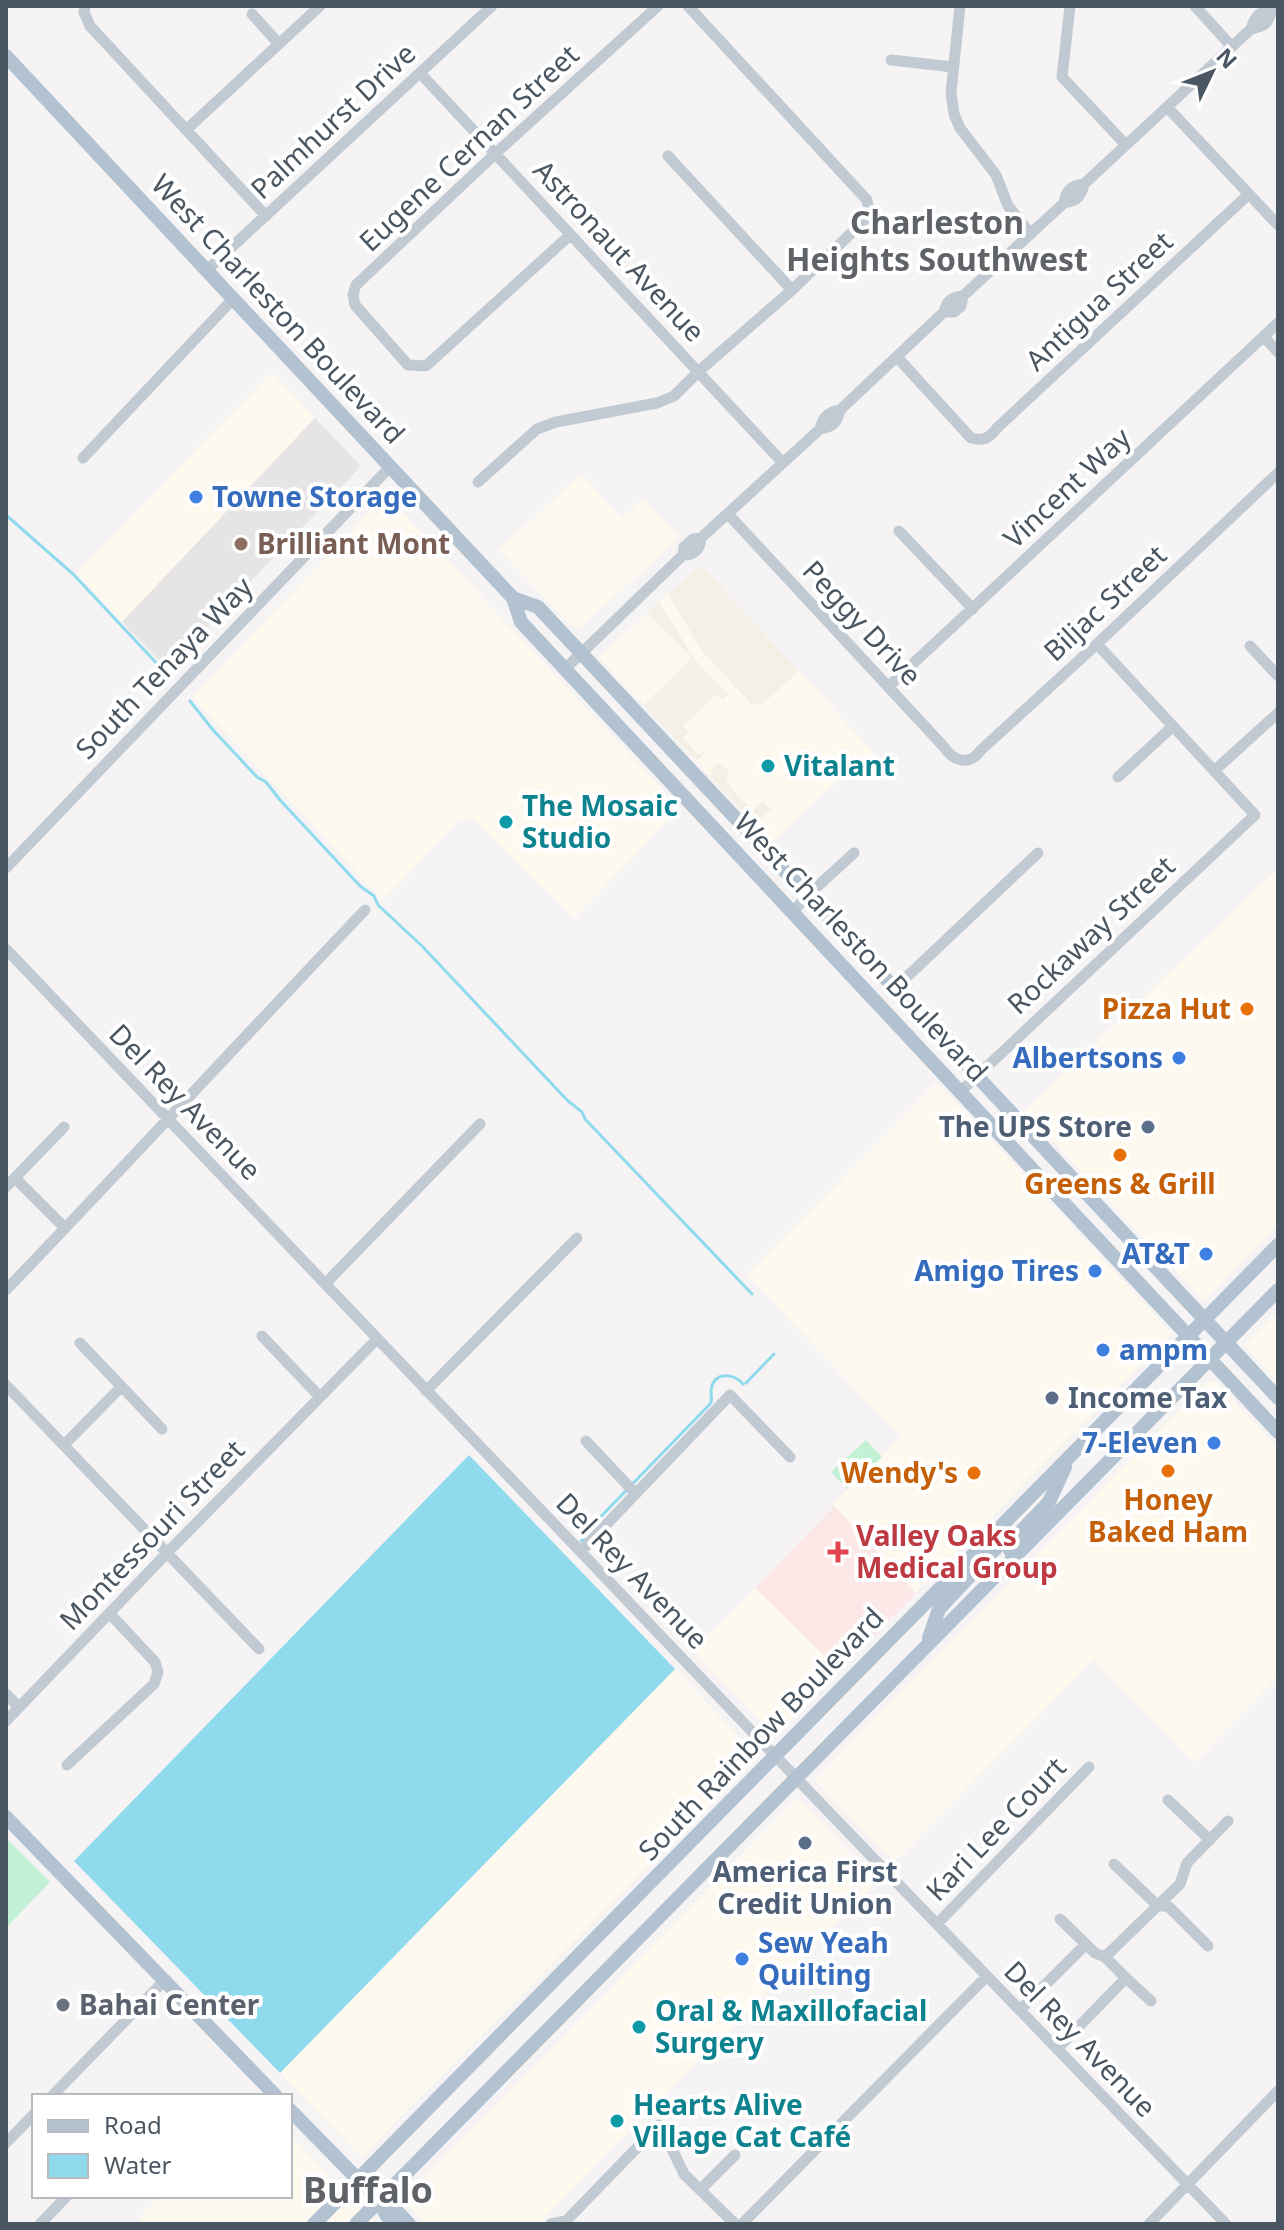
<svg xmlns="http://www.w3.org/2000/svg" width="1284" height="2230" font-family="'Noto Sans',sans-serif">
<style>
.commercial{fill:#fdf9ef}
.education{fill:#e6e4e5}
.medical{fill:#fce8e6}
.green{fill:#c3f1d5}
.sand{fill:#f5f0e5}
.water{fill:#90daee}
.lines{fill:none;stroke-linecap:round;stroke-linejoin:round}
.stream{stroke:#90daee;stroke-width:3}
.minor{stroke:#c1cad2;stroke-width:11}
.major{stroke:#b3c2d1;stroke-width:14}
.shop-dot{fill:#3f7fe0;stroke:#fff;stroke-width:3}
.education-dot{fill:#8d6e63;stroke:#fff;stroke-width:3}
.culture-dot{fill:#0f9aa8;stroke:#fff;stroke-width:3}
.food-dot{fill:#e8710a;stroke:#fff;stroke-width:3}
.service-dot{fill:#5c6f8a;stroke:#fff;stroke-width:3}
.health-dot{fill:#e0444e;stroke:#fff;stroke-width:3}
.worship-dot{fill:#6b7280;stroke:#fff;stroke-width:3}
.labels{text-anchor:middle;stroke-width:8;stroke-linejoin:round;paint-order:stroke}
.street-label{font-size:28px;fill:#4a5661;stroke:#fff}
.shop-label{font-size:28px;font-weight:bold;fill:#366cbe;stroke:#fff;text-anchor:end}
.education-label{font-size:28px;font-weight:bold;fill:#785e54;stroke:#fff;text-anchor:start}
.culture-label{font-size:28px;font-weight:bold;fill:#0d838f;stroke:#fff;text-anchor:start}
.food-label{font-size:28px;font-weight:bold;fill:#c56008;stroke:#fff;text-anchor:end}
.service-label{font-size:28px;font-weight:bold;fill:#4e5e75;stroke:#fff;text-anchor:end}
.health-label{font-size:28px;font-weight:bold;fill:#be3a42;stroke:#fff;text-anchor:start}
.worship-label{font-size:28px;font-weight:bold;fill:#5b616d;stroke:#fff;text-anchor:start}
.quarter-label{font-size:32px;font-weight:bold;fill:#5f6368;stroke:#fff}
.district-label{font-size:36px;font-weight:bold;fill:#5f6368;stroke:#fff}
</style>
<rect width="100%" height="100%" fill="#f5f3f3"/>
<path class="commercial" d="M 272,372 L 315,418 L 122,622 L 76,573 Z
M 581,474 L 622,518 L 643,498 L 679,538 L 583,625 L 577,628 L 571,626 L 499,550 Z
M 386,495 L 680,808 L 574,919 L 470,816 L 463,821 L 461,819 L 383,900 L 192,697 Z
M 668,594 L 702,651 L 761,705 L 799,671 L 885,765 L 879,772 L 864,756 L 772,842 L 678,742 L 683,726 L 717,693 L 728,695 L 695,660 L 659,602 Z
M 647,613 L 692,658 L 644,705 L 599,658 Z
M 1278,869 L 1278,1224 L 1204,1301 L 1024,1111 Z
M 937,1082 L 1172,1333 L 916,1593 L 834,1506 L 834,1503 L 901,1437 L 747,1275 Z
M 1278,1311 L 1278,1382 L 1244,1345 Z
M 1207,1382 L 1216,1382 L 1278,1448 L 1278,1677 L 1194,1763 L 1094,1659 L 895,1862 L 815,1780 Z
M 755,1588 L 840,1671 L 775,1737 L 693,1650 Z
M 675,1669 L 757,1756 L 361,2157 L 280,2073 Z
M 797,1798 L 877,1881 L 538,2224 L 425,2224 L 403,2200 Z
M 290,2134 L 376,2224 L 145,2224 L 139,2217 L 160,2196 L 290,2196 Z"/>
<path class="education" d="M 315,418 L 361,466 L 167,669 L 122,622 Z"/>
<path class="medical" d="M 834,1506 L 916,1593 L 840,1671 L 755,1588 Z"/>
<path class="green" d="M 866,1440 L 882,1457 L 847,1489 L 831,1472 Z
M 6,1838 L 50,1882 L 6,1928 Z"/>
<path class="sand" d="M 700,565 L 799,671 L 761,705 L 751,704 L 702,651 L 668,594 Z
M 659,602 L 695,660 L 728,695 L 723,700 L 717,694 L 683,725 L 689,732 L 683,738 L 699,755 L 704,750 L 707,751 L 698,760 L 693,757 L 644,705 L 692,658 L 647,613 Z
M 716,764 L 722,764 L 729,772 L 728,773 L 730,776 L 725,781 L 752,810 L 763,801 L 771,809 L 756,824 L 713,779 L 711,771 Z"/>
<path class="water" d="M 469,1455 L 675,1669 L 280,2073 L 74,1861 Z"/>
<g class="lines">
<path class="stream" d="M 6,515 L 73,574 L 162,669
M 190,701 L 213,730 L 257,777 L 266,782 L 280,800 L 360,886 L 374,896 L 378,905 L 422,946 L 567,1100 L 582,1112 L 585,1119 L 752,1294
M 746,1383 L 774,1354
M 581,1541 L 584,1539 L 582,1536 L 711,1403 C 712,1399 711,1394 711,1390 C 714,1371 734,1373 743,1384"/>
<path class="minor" d="M 85,6 L 84,12 L 90,26 L 266,216
M 960,6 L 951,93 L 954,114 L 960,128 L 996,175 L 1008,206 L 1031,234
M 1070,6 L 1062,77 L 1126,145
M 1195,6 L 1232,47
M 252,14 L 279,44
M 1251,29 C 1255,16 1259,12 1273,9
M 891,60 L 953,67
M 420,73 L 783,463
M 1167,107 L 1278,225
M 186,130 L 320,6
M 668,156 L 792,290
M 1064,203 C 1066,190 1071,186 1084,184
M 570,235 L 426,366 L 408,365 L 355,305 L 353,295 L 356,285 L 495,154 L 658,6
M 207,270 L 492,6
M 944,312 L 954,312 L 961,306 L 963,296 L 1064,203 C 1077,201 1081,197 1084,184 L 1251,29 C 1275,24 1264,19 1276,6
M 1264,337 L 1278,352
M 897,357 L 971,438 C 983,441 989,439 997,428 L 1249,194
M 820,429 C 833,427 837,423 840,410
M 83,458 L 233,299
M 478,482 L 537,429 L 556,422 L 657,403 L 674,396 L 699,371 L 792,290 L 866,219 L 869,210 L 867,200 L 688,6
M 728,514 L 944,747 C 954,762 970,766 981,750 L 1097,644 L 1278,473
M 899,531 L 973,609
M 683,555 C 695,555 700,550 701,538 L 820,429 C 823,417 828,412 840,410 L 944,312 C 947,301 951,297 963,296
M 1250,646 L 1278,676
M 565,669 L 683,555 L 684,547 L 693,539 L 701,538
M 888,687 L 1278,323
M 1214,771 L 1278,713
M 1118,777 L 1173,726
M 6,868 L 390,467
M 793,912 L 807,896 L 854,853
M 6,949 L 823,1806 L 1226,2224
M 894,989 L 1038,853
M 961,1091 L 1255,815 L 1097,644
M 15,1178 L 65,1228
M 6,1187 L 64,1127
M 325,1284 L 480,1124
M 6,1290 C 127,1164 245,1036 365,910
M 262,1336 L 319,1396
M 80,1343 L 162,1429
M 6,1385 L 259,1649
M 426,1391 L 577,1238
M 586,1441 L 636,1494
M 64,1445 L 121,1387
M 581,1551 L 730,1395 L 790,1457
M 6,1694 L 19,1707
M 6,1721 L 167,1553 L 377,1339
M 67,1765 L 154,1684 L 158,1672 L 155,1662 L 110,1614
M 1168,1800 L 1210,1840
M 1114,1864 L 1158,1906 L 1168,1906 L 1208,1946
M 1060,1919 L 1095,1953 L 1105,1957
M 937,1924 L 1089,1767
M 1126,1978 L 1151,2001
M 1020,2010 L 1086,1944
M 1057,2049 L 1126,1978 L 1105,1957 L 1180,1884 L 1187,1863 L 1228,1821
M 52,2096 L 164,1981
M 6,2143 L 34,2114
M 700,2190 L 735,2155
M 40,2224 L 67,2196
M 551,2224 L 566,2221 L 659,2125 L 668,2134 L 672,2149 L 684,2174 L 735,2224
M 742,2224 L 987,1976
M 1149,2224 L 1278,2091"/>
<path class="major" d="M 6,56 L 513,598 L 521,622 L 1278,1432
M 513,598 L 538,607 L 1278,1398
M 1014,1556 L 1009,1548 L 1009,1544 L 1049,1502 L 1065,1467
M 929,1638 L 939,1609 L 998,1546 L 1001,1536 L 997,1530
M 6,1817 L 276,2096
M 290,2110 L 379,2201 L 394,2208 L 409,2224
M 379,2201 L 387,2216 L 394,2224
M 314,2224 L 1278,1245
M 356,2224 L 1278,1290"/>
</g>
<g class="shop-dot">
<circle cx="196" cy="497" r="8"/>
<circle cx="1179" cy="1058" r="8"/>
<circle cx="1206" cy="1254" r="8"/>
<circle cx="1095" cy="1271" r="8"/>
<circle cx="1103" cy="1350" r="8"/>
<circle cx="1214" cy="1443" r="8"/>
<circle cx="742" cy="1959" r="8"/>
</g>
<circle class="education-dot" cx="241" cy="544" r="8"/>
<g class="culture-dot">
<circle cx="768" cy="766" r="8"/>
<circle cx="506" cy="822" r="8"/>
<circle cx="639" cy="2027" r="8"/>
<circle cx="617" cy="2121" r="8"/>
</g>
<g class="food-dot">
<circle cx="1247" cy="1009" r="8"/>
<circle cx="1120" cy="1155" r="8"/>
<circle cx="1168" cy="1471" r="8"/>
<circle cx="974" cy="1473" r="8"/>
</g>
<g class="service-dot">
<circle cx="1148" cy="1127" r="8"/>
<circle cx="1052" cy="1398" r="8"/>
<circle cx="805" cy="1843" r="8"/>
</g>
<path class="health-dot" d="M834 1540h8v8h8v8h-8v8h-8v-8h-8v-8h8z"/>
<circle class="worship-dot" cx="63" cy="2005" r="8"/>
<g class="labels">
<g class="street-label">
<text transform="translate(333 121) rotate(-43)" y="10">Palmhurst Drive</text>
<text transform="translate(469 148) rotate(-43)" y="10">Eugene Cernan Street</text>
<text transform="translate(619 251) rotate(47)" y="10">Astronaut Avenue</text>
<text transform="translate(1099 301) rotate(-43)" y="10">Antigua Street</text>
<text transform="translate(278 309) rotate(47)" y="10">West Charleston Boulevard</text>
<text transform="translate(1067 488) rotate(-43)" y="10">Vincent Way</text>
<text transform="translate(1105 603) rotate(-43)" y="10">Biljac Street</text>
<text transform="translate(862 623) rotate(47)" y="10">Peggy Drive</text>
<text transform="translate(164 668) rotate(-46)" y="10">South Tenaya Way</text>
<text transform="translate(1091 935) rotate(-43)" y="10">Rockaway Street</text>
<text transform="translate(861 947) rotate(47)" y="10">West Charleston Boulevard</text>
<text transform="translate(185 1102) rotate(46)" y="10">Del Rey Avenue</text>
<text transform="translate(152 1535) rotate(-46)" y="10">Montessouri Street</text>
<text transform="translate(632 1571) rotate(46)" y="10">Del Rey Avenue</text>
<text transform="translate(761 1734) rotate(-46)" y="10">South Rainbow Boulevard</text>
<text transform="translate(996 1829) rotate(-46)" y="10">Kari Lee Court</text>
<text transform="translate(1080 2039) rotate(46)" y="10">Del Rey Avenue</text>
</g>
<g class="shop-label">
<text x="212" y="507" text-anchor="start">Towne Storage</text>
<text x="1163" y="1068">Albertsons</text>
<text x="1190" y="1264">AT&amp;T</text>
<text x="1079" y="1281">Amigo Tires</text>
<text x="1119" y="1360" text-anchor="start">ampm</text>
<text x="1198" y="1453">7-Eleven</text>
<text x="758" y="1953" text-anchor="start">Sew Yeah<tspan x="758" dy="32">Quilting</tspan></text>
</g>
<g class="education-label">
<text x="257" y="554">Brilliant Mont</text>
</g>
<g class="culture-label">
<text x="784" y="776">Vitalant</text>
<text x="522" y="816">The Mosaic<tspan x="522" dy="32">Studio</tspan></text>
<text x="655" y="2021">Oral &amp; Maxillofacial<tspan x="655" dy="32">Surgery</tspan></text>
<text x="633" y="2115">Hearts Alive<tspan x="633" dy="32">Village Cat Café</tspan></text>
</g>
<g class="food-label">
<text x="1231" y="1019">Pizza Hut</text>
<text x="1120" y="1194" text-anchor="middle">Greens &amp; Grill</text>
<text x="958" y="1483">Wendy's</text>
<text x="1168" y="1510" text-anchor="middle">Honey<tspan x="1168" dy="32">Baked Ham</tspan></text>
</g>
<g class="service-label">
<text x="1132" y="1137">The UPS Store</text>
<text x="1068" y="1408" text-anchor="start">Income Tax</text>
<text x="805" y="1882" text-anchor="middle">America First<tspan x="805" dy="32">Credit Union</tspan></text>
</g>
<g class="health-label">
<text x="856" y="1546">Valley Oaks<tspan x="856" dy="32">Medical Group</tspan></text>
</g>
<g class="worship-label">
<text x="79" y="2015">Bahai Center</text>
</g>
<g class="quarter-label">
<text x="937" y="234">Charleston<tspan x="937" dy="37">Heights Southwest</tspan></text>
</g>
<g class="district-label">
<text x="368" y="2203">Buffalo</text>
</g>
</g>
<rect width="1284" height="2230" fill="none" stroke="#4a5661" stroke-width="16"/>
<rect x="32" y="2094" width="260" height="104" fill="#ffffff" stroke="#b7bbc0" stroke-width="2"/>
<rect x="48" y="2120" width="40" height="12" fill="#b3c2d1" stroke="#b7bbc0" stroke-width="2"/>
<text x="104" y="2134" font-size="24" fill="#4a5661">Road</text>
<rect x="48" y="2154" width="40" height="24" fill="#90daee" stroke="#b7bbc0" stroke-width="2"/>
<text x="104" y="2174" font-size="24" fill="#4a5661">Water</text>
<g transform="translate(1212 72) rotate(47)" stroke="#ffffff" stroke-width="6" paint-order="stroke">
<path d="M0-6L14 30L0 20L-14 30Z" fill="#4a5661"/>
<text y="-12" font-size="22" font-weight="bold" text-anchor="middle" fill="#4a5661">N</text>
</g>
</svg>
